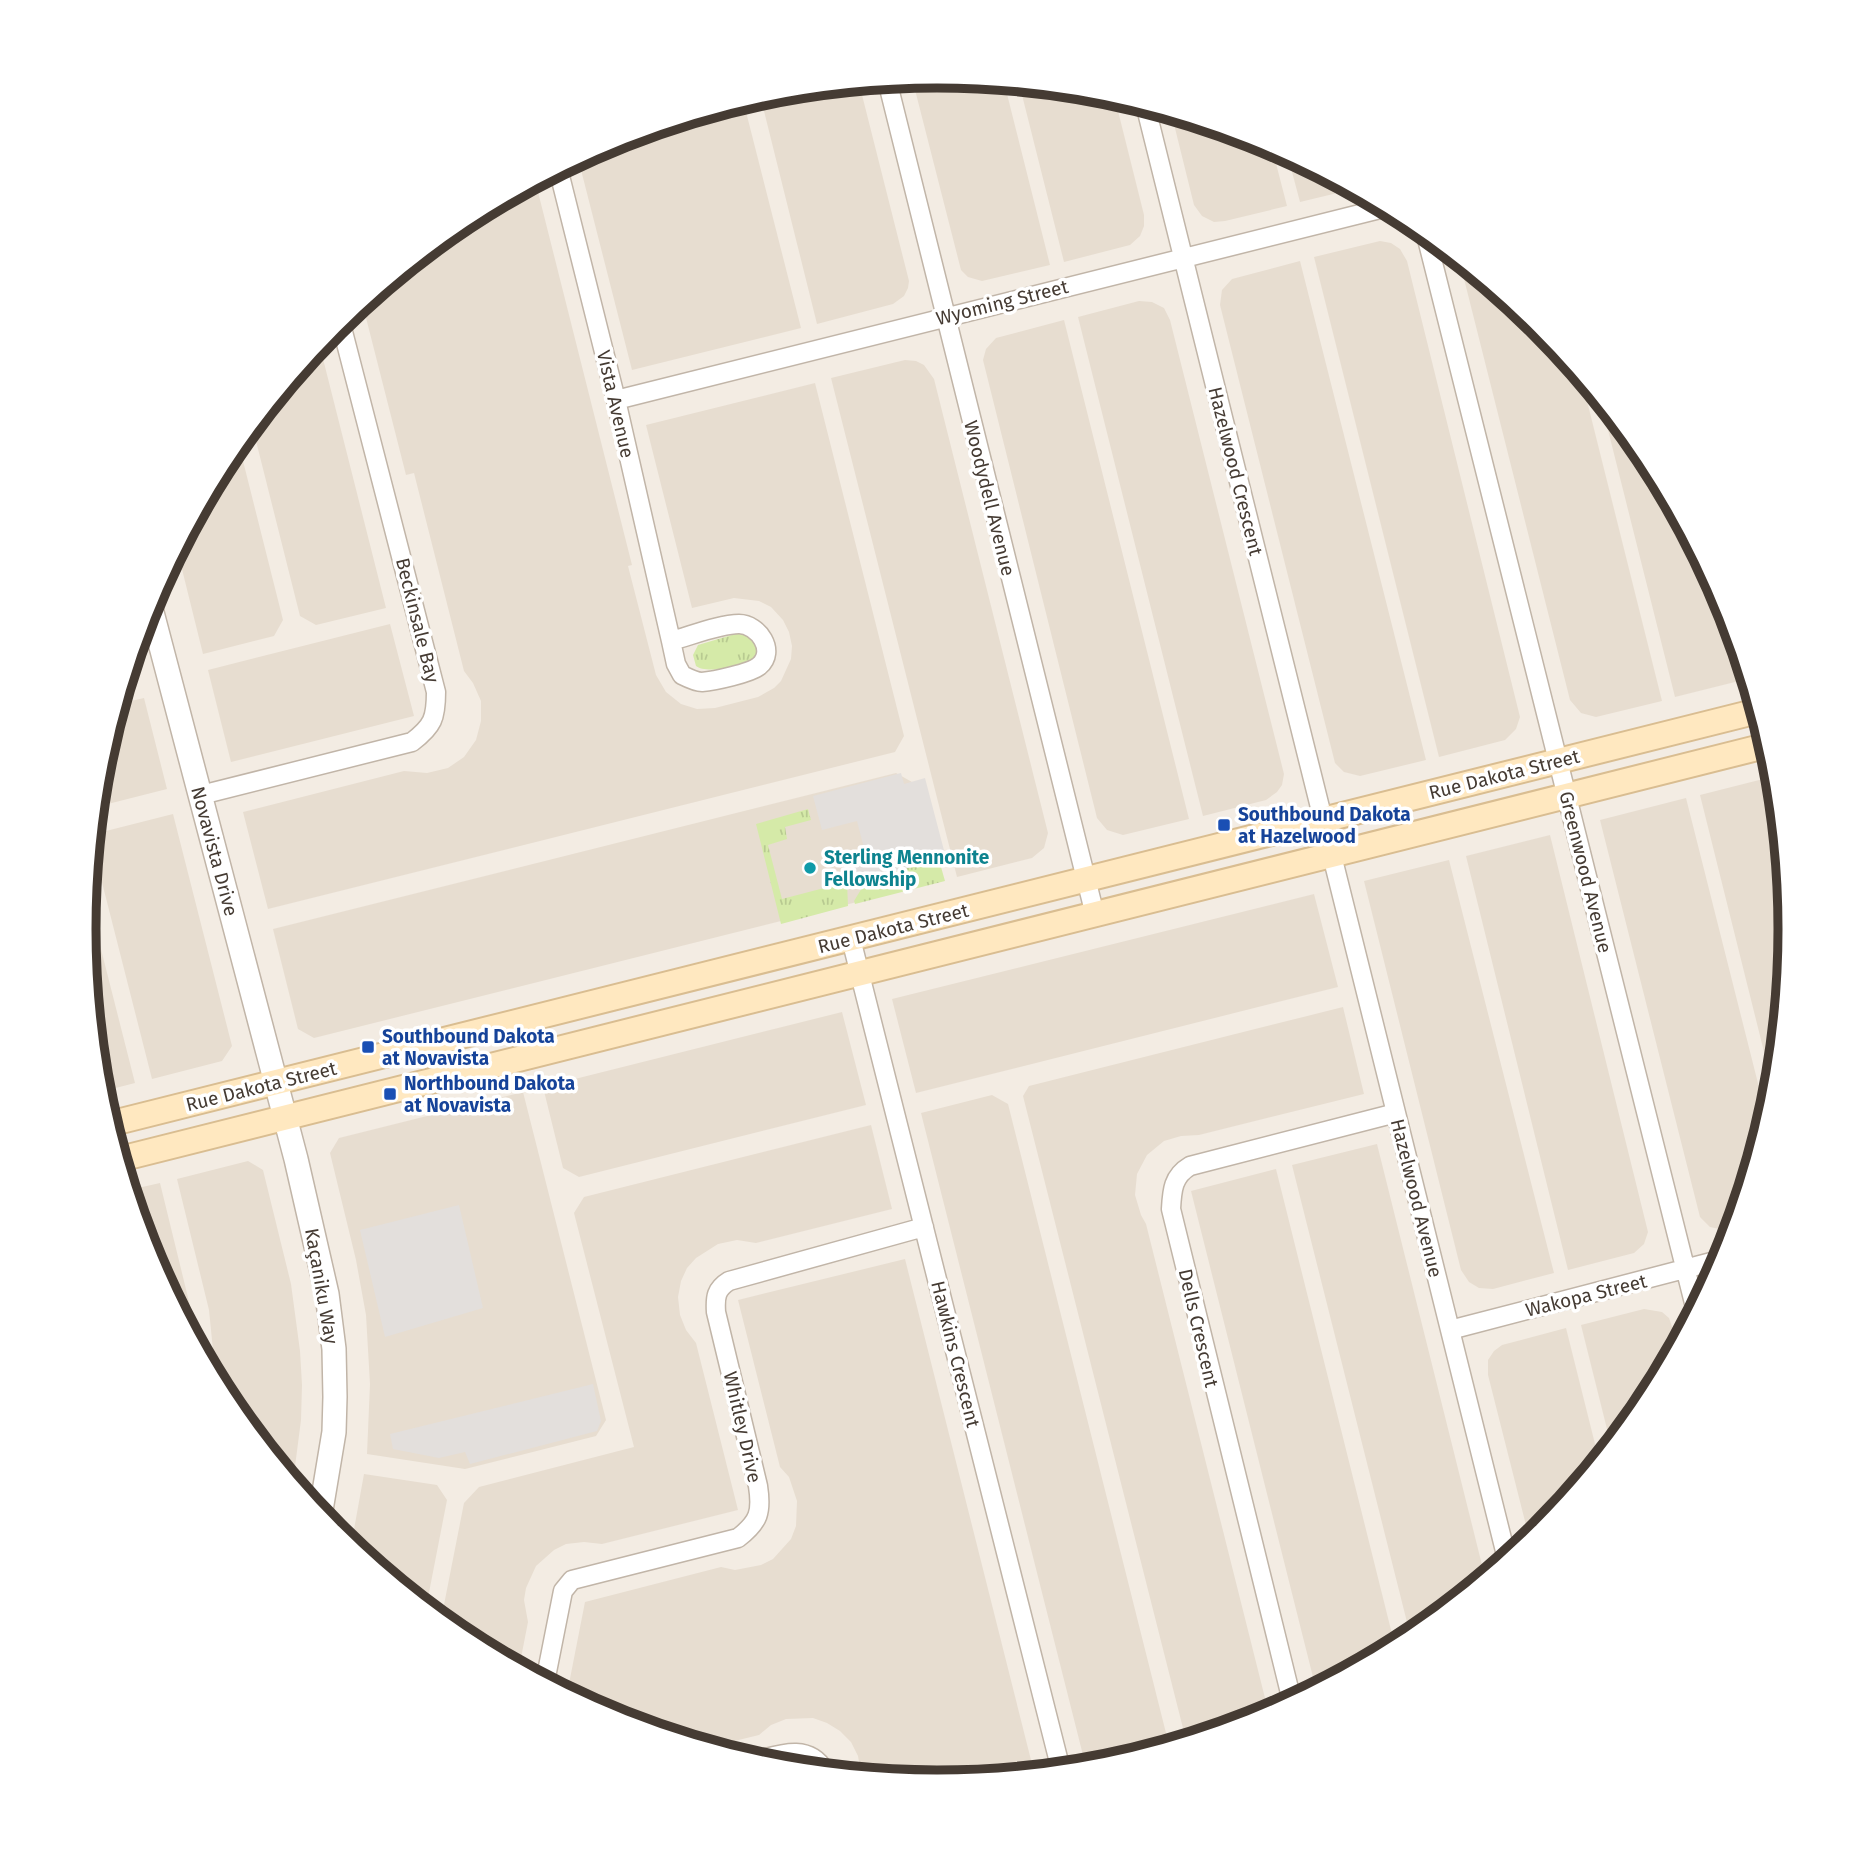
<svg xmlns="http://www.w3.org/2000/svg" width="1874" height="1857" font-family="'Fira Sans',sans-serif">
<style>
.residential{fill:#e7ddd0}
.grass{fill:url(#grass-tufts)}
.parking{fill:#e3dfdc}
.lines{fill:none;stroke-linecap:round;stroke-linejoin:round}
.minor-casing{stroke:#c1b5a8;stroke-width:21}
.tertiary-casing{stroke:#c1b5a8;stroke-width:26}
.secondary-casing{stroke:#d9bd91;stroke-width:28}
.minor{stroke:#fff;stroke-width:18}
.tertiary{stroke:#fff;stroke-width:23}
.secondary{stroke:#ffe8c0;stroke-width:24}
.transit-dot{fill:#1a4fb4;stroke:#fff;stroke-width:2.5}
.culture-dot{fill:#0f9aa8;stroke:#fff;stroke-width:2.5}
.labels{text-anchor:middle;stroke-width:7;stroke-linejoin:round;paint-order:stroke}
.street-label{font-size:19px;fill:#453b33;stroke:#fff}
.transit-label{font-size:19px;font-weight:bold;fill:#164399;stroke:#fff;text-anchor:start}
.culture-label{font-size:19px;font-weight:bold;fill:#0d838f;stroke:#fff;text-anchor:start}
.rim{fill:none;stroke:#453b33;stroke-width:9}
</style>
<defs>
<pattern id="grass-tufts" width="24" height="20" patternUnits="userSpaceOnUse" patternTransform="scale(1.75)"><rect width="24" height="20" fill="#d5eaa8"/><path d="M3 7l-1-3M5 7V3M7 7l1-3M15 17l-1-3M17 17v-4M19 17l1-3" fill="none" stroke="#b8ca91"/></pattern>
</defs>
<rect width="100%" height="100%" fill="#f3ece3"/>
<path class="residential" d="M 937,75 L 1004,82 L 1050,265 L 982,281 L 968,277 L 961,270 L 912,78 Z
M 859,83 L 909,281 L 908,288 L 904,296 L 893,304 L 817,324 L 760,95 L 771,92 Z
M 1019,83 L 1104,92 L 1114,95 L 1144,215 L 1144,226 L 1140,236 L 1130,245 L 1064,262 Z
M 743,100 L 801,328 L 632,370 L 578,158 L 611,140 Z
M 1171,112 L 1271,144 L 1287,206 L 1225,221 L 1214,222 L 1202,216 L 1194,205 Z
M 1287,153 L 1354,189 L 1300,202 Z
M 535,180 L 632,565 L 628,566 L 656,675 L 666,692 L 681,704 L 697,709 L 715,708 L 758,697 L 774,688 L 781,681 L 791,659 L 792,646 L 789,632 L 783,620 L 771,607 L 759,601 L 734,598 L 692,608 L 646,425 L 815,383 L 904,736 L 895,752 L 268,909 L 243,812 L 404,771 L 427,773 L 448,768 L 464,757 L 476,740 L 481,721 L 481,701 L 473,683 L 464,671 L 414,473 L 406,475 L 362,302 L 463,219 Z
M 1380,241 L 1391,243 L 1400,249 L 1407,261 L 1520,717 L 1516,729 L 1505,740 L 1439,757 L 1314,257 Z
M 1459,259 L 1541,325 L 1580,373 L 1662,701 L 1596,717 L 1581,713 L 1570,700 Z
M 1300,261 L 1426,760 L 1360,776 L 1344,772 L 1335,763 L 1220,305 L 1222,290 L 1232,279 Z
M 1139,301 L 1152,302 L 1164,308 L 1170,320 L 1284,774 L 1282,785 L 1277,792 L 1266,800 L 1203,816 L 1078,317 Z
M 1064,320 L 1189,819 L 1123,835 L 1107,830 L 1097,818 L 983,360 L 986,349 L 996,338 Z
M 319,343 L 386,608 L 316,625 L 300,616 L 252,425 Z
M 905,360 L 916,361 L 924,365 L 934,379 L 1048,833 L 1044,848 L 1032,858 L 957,877 L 831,378 Z
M 1600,398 L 1647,455 L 1725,602 L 1748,676 L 1739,681 L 1675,697 Z
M 238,441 L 283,620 L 274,636 L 203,654 L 177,549 L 228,454 Z
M 390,624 L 414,716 L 231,762 L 208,670 Z
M 144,698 L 167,789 L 96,807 L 100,762 L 118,704 Z
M 896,773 L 912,782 L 937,882 L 314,1038 L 298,1029 L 273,929 Z
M 1775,776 L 1790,929 L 1774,1092 L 1700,795 Z
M 1686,798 L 1767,1119 L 1733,1228 L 1724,1230 L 1710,1227 L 1700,1217 L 1600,820 Z
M 173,814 L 232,1046 L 222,1061 L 152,1079 L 93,847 L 102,832 Z
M 1550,835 L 1648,1232 L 1644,1244 L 1634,1253 L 1568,1270 L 1466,856 Z
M 1449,860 L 1554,1273 L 1493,1289 L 1479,1288 L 1469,1282 L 1461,1270 L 1364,881 Z
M 87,894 L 135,1083 L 100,1092 L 84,928 Z
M 1314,894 L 1338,987 L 916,1093 L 892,999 Z
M 1343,1007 L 1364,1094 L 1199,1135 L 1181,1136 L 1164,1141 L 1147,1155 L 1137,1174 L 1135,1195 L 1141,1215 L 1146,1224 L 1269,1714 L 1186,1740 L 1023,1096 L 1029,1086 Z
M 842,1012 L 866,1105 L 579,1177 L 563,1168 L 543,1087 Z
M 523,1092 L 606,1420 L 596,1436 L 465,1469 L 367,1454 L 370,1384 L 366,1315 L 356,1260 L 330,1153 L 339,1138 Z
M 992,1095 L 1008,1104 L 1169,1745 L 1103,1765 L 1086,1767 L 921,1113 Z
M 871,1125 L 892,1209 L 756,1243 L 737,1240 L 718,1244 L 696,1258 L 687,1268 L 681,1281 L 678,1297 L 680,1315 L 686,1330 L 696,1343 L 738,1510 L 602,1544 L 584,1542 L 566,1544 L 554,1550 L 536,1566 L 526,1588 L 524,1600 L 528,1622 L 519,1668 L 463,1638 L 441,1620 L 464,1503 L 479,1487 L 634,1447 L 574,1213 L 584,1197 Z
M 1377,1144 L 1485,1577 L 1411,1638 L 1292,1165 Z
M 248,1161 L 263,1170 L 291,1284 L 300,1351 L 302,1385 L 301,1420 L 293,1482 L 227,1402 L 216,1380 L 209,1310 L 177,1179 Z
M 1276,1169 L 1395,1646 L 1316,1689 L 1191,1191 Z
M 160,1183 L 193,1318 L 196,1343 L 149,1255 L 129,1190 Z
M 905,1259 L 1034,1772 L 937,1782 L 861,1774 L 858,1756 L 851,1742 L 840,1731 L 827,1723 L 813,1718 L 786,1719 L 771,1725 L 759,1735 L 710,1747 L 610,1717 L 567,1694 L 585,1602 L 721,1567 L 735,1570 L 761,1565 L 773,1559 L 791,1539 L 796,1526 L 797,1501 L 789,1477 L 780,1467 L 738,1300 Z
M 1644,1309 L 1662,1312 L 1669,1318 L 1678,1344 L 1646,1403 L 1611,1445 L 1581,1325 Z
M 1566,1328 L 1599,1460 L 1540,1532 L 1530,1541 L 1488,1375 L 1488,1360 L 1494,1351 L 1502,1345 Z
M 364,1474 L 437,1485 L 447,1500 L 426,1608 L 351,1546 Z"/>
<path class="grass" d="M 742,632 L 747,632 L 757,642 C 757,648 759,653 754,658 C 745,667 705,674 696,666 L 693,655 L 698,645 Z
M 808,809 L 811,820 L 785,827 L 787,839 L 768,845 L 782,899 L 847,882 L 848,906 L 781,924 L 756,824 Z
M 939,860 L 945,881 L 855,904 L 854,901 L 868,878 Z"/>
<path class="parking" d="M 901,773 L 904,784 L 925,778 L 946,858 L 854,882 L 847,853 L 864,848 L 857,821 L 822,830 L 813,796 Z
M 459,1205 L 483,1308 L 385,1337 L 360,1230 Z
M 593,1384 L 601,1421 L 597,1431 L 470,1464 L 465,1452 L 439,1458 L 393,1449 L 390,1434 Z"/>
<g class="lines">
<defs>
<path id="minor" d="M 887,80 L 1095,915
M 1145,104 L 1507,1559
M 558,168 L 616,400 L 671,641 L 676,664 L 682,675 C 688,678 696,682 702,682 C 714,681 751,673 759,666 C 777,651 758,624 739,624 C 720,624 690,636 671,641
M 1425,231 L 1696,1311
M 616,400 L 1388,207
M 201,795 L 412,742 C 433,726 436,718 436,692 L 340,320
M 851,939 L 1061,1770
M 1450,1330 L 1723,1259
M 545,1682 L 563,1591 L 572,1580 L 738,1538 C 759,1522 762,1512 758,1486 L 716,1312 C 715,1297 716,1289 729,1281 L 924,1227
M 1292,1701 L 1171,1209 C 1172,1190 1173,1176 1190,1166 L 1396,1113
M 755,1761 C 780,1754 809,1743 825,1771"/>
<path id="tertiary" d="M 149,601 L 296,1159 L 327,1294 L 334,1349 L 335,1397 L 334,1432 L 320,1516"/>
<path id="secondary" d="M 109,1124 L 1758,711
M 120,1159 L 1769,745"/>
</defs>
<use href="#minor" class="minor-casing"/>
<use href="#tertiary" class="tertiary-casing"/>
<use href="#secondary" class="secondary-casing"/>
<use href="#minor" class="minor"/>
<use href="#tertiary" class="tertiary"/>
<use href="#secondary" class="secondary"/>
</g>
<g class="transit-dot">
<rect x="1217" y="818" width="14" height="14" rx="3.5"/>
<rect x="361" y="1040" width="14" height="14" rx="3.5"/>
<rect x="383" y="1087" width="14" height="14" rx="3.5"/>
</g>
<circle class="culture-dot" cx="810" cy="868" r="7"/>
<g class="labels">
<g class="street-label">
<text transform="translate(1002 302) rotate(-14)" y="7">Wyoming Street</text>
<text transform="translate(616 404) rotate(77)" y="7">Vista Avenue</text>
<text transform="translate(1236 471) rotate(76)" y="7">Hazelwood Crescent</text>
<text transform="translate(990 498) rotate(76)" y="7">Woodydell Avenue</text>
<text transform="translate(418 620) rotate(76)" y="7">Beckinsale Bay</text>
<text transform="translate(1504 774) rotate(-14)" y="7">Rue Dakota Street</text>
<text transform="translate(215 851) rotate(75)" y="7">Novavista Drive</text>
<text transform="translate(1586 872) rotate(76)" y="7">Greenwood Avenue</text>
<text transform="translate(893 928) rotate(-14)" y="7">Rue Dakota Street</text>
<text transform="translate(261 1086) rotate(-14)" y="7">Rue Dakota Street</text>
<text transform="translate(1417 1198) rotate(76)" y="7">Hazelwood Avenue</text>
<text transform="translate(322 1286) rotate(80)" y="7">Kaçaniku Way</text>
<text transform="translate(1586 1295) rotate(-14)" y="7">Wakopa Street</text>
<text transform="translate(1199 1328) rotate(77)" y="7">Dells Crescent</text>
<text transform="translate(956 1354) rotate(76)" y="7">Hawkins Crescent</text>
<text transform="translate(743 1427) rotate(77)" y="7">Whitley Drive</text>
</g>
<g class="transit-label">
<text x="1238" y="821">Southbound Dakota<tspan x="1238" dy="22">at Hazelwood</tspan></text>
<text x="382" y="1043">Southbound Dakota<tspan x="382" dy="22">at Novavista</tspan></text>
<text x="404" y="1090">Northbound Dakota<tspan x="404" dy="22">at Novavista</tspan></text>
</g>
<g class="culture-label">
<text x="824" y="864">Sterling Mennonite<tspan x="824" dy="22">Fellowship</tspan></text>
</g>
</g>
<path d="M0 0H1874V1857H0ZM96 929a841 841 0 1 1 1682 0a841 841 0 1 1-1682 0Z" fill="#fff" fill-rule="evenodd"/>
<path class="rim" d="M96 929a841 841 0 1 1 1682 0a841 841 0 1 1-1682 0Z"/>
</svg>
